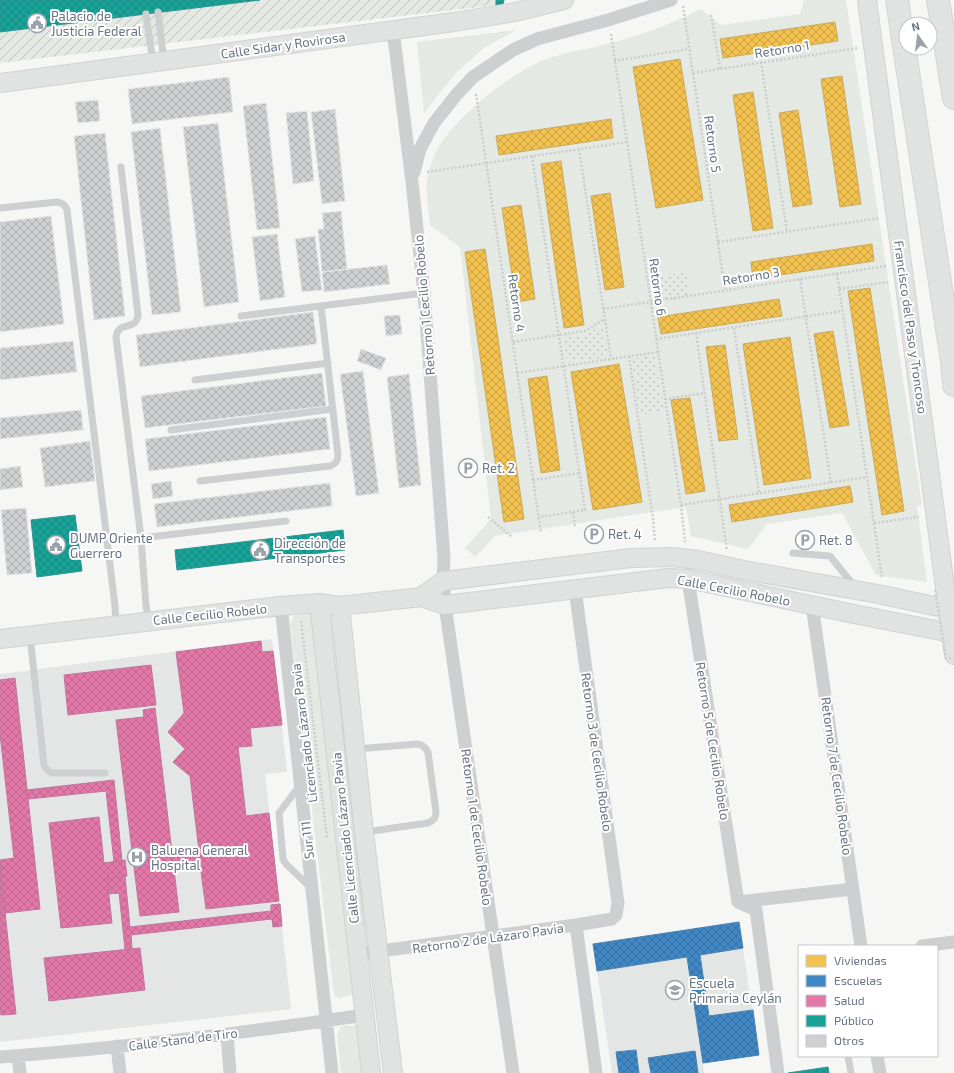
<svg xmlns="http://www.w3.org/2000/svg" width="954" height="1073" font-family="'Exo 2',sans-serif">
<style>
.built{fill:#e4e6e6}
.grass{fill:#e5e9e3}
.park{fill:url(#park-dots)}
.garden{fill:url(#garden-furrows)}
.homes{fill:url(#homes-cross-hatch);stroke:#c9aa5e}
.schools{fill:url(#schools-cross-hatch);stroke:#4b82b1}
.health{fill:url(#health-cross-hatch);stroke:#be769d}
.public{fill:url(#public-cross-hatch);stroke:#2f9592}
.building{fill:url(#building-cross-hatch);stroke:#e5e5e4}
.lines{fill:none;stroke-linecap:round;stroke-linejoin:round}
.secondary-casing{stroke:#d2d2d3;stroke-width:20}
.highway-casing{stroke:#d3d4d4;stroke-width:24}
.path{stroke:#cbcccc;stroke-width:2.5;stroke-dasharray:2 2;stroke-linecap:butt}
.lane{stroke:#cecfd0;stroke-width:7}
.street{stroke:#cecfd0;stroke-width:13}
.secondary{stroke:#e1e2e2;stroke-width:18}
.highway{stroke:#e1e2e2;stroke-width:22}
.path-bridge{stroke:#cbcccc;stroke-width:2.5;stroke-dasharray:2 2;stroke-linecap:butt}
.labels{text-anchor:middle;stroke-width:4;stroke-linejoin:round;paint-order:stroke}
.poi-label{font-size:13px;fill:#687483;stroke:#fff;text-anchor:start}
.street-label{font-size:13px;fill:#687483;stroke:#fff}
</style>
<defs>
<pattern id="park-dots" width="8" height="8" patternUnits="userSpaceOnUse"><rect width="8" height="8" fill="#e5e9e3"/><path d="M2 2h.1M6 6h.1" fill="none" stroke="#bdc1bd" stroke-width="1.8" stroke-linecap="round"/></pattern>
<pattern id="garden-furrows" width="10" height="10" patternUnits="userSpaceOnUse"><rect width="10" height="10" fill="#e5e9e3"/><path d="M-1 1l2-2M0 10L10 0M9 11l2-2" fill="none" stroke="#bdc1bd"/></pattern>
<pattern id="homes-cross-hatch" width="8" height="8" patternUnits="userSpaceOnUse"><rect width="8" height="8" fill="#f2c14e"/><path d="M0 0l8 8M0 8l8-8" fill="none" stroke="#c8a146"/></pattern>
<pattern id="schools-cross-hatch" width="8" height="8" patternUnits="userSpaceOnUse"><rect width="8" height="8" fill="#3f88c5"/><path d="M0 0l8 8M0 8l8-8" fill="none" stroke="#376f9e"/></pattern>
<pattern id="health-cross-hatch" width="8" height="8" patternUnits="userSpaceOnUse"><rect width="8" height="8" fill="#e377a8"/><path d="M0 0l8 8M0 8l8-8" fill="none" stroke="#bc668e"/></pattern>
<pattern id="public-cross-hatch" width="8" height="8" patternUnits="userSpaceOnUse"><rect width="8" height="8" fill="#17a398"/><path d="M0 0l8 8M0 8l8-8" fill="none" stroke="#198981"/></pattern>
<pattern id="building-cross-hatch" width="8" height="8" patternUnits="userSpaceOnUse"><rect width="8" height="8" fill="#cfd0d1"/><path d="M0 0l8 8M0 8l8-8" fill="none" stroke="#acadaf"/></pattern>
</defs>
<rect width="100%" height="100%" fill="#f6f6f5"/>
<path class="built" d="M 272,639 L 287,772 L 265,774 L 291,1009 L 0,1042 L 0,674 Z
M 739,922 L 759,1055 L 703,1063 L 704,1073 L 612,1073 L 593,944 Z"/>
<path class="grass" d="M 804,0 L 846,0 L 922,505 L 917,506 L 927,582 L 876,575 L 842,513 L 767,524 L 748,549 L 691,536 L 686,507 L 495,536 L 475,557 L 465,548 L 491,519 L 460,247 L 430,225 C 428,207 424,188 429,171 C 432,161 436,150 441,143 C 461,113 511,73 544,60 C 566,51 590,49 612,43 C 642,34 673,24 700,9 L 721,25 L 800,14 Z
M 516,30 L 484,48 L 456,73 L 424,113 L 417,42 Z
M 311,613 L 314,622 L 354,994 L 339,998 L 334,995 L 290,624 L 294,616 Z
M 341,1026 L 356,1026 L 361,1033 L 365,1073 L 341,1073 L 337,1034 Z"/>
<path class="park" d="M 686,272 L 689,296 L 659,301 L 656,277 Z
M 603,324 L 608,357 L 567,362 L 564,338 L 586,335 Z
M 655,355 L 664,411 L 640,415 L 632,359 Z"/>
<path class="garden" d="M 260,0 L 496,0 L 496,5 L 0,63 L 0,32 Z"/>
<path class="homes" d="M 835,22 L 838,41 L 723,58 L 720,39 Z
M 680,59 L 703,200 L 656,208 L 633,67 Z
M 842,76 L 861,204 L 840,207 L 821,79 Z
M 753,92 L 773,228 L 753,231 L 733,95 Z
M 798,110 L 812,204 L 793,207 L 779,113 Z
M 611,119 L 613,138 L 499,155 L 496,136 Z
M 561,161 L 584,325 L 564,328 L 541,164 Z
M 610,193 L 624,287 L 605,290 L 591,196 Z
M 521,205 L 535,299 L 516,302 L 502,208 Z
M 872,244 L 874,261 L 753,279 L 751,262 Z
M 485,249 L 524,519 L 504,522 L 465,252 Z
M 870,288 L 904,511 L 882,515 L 848,291 Z
M 779,299 L 782,316 L 661,334 L 658,317 Z
M 833,331 L 849,425 L 830,428 L 814,334 Z
M 790,337 L 811,478 L 764,485 L 743,344 Z
M 725,345 L 738,439 L 719,441 L 706,347 Z
M 619,364 L 642,502 L 593,510 L 571,372 Z
M 547,376 L 560,470 L 541,473 L 528,379 Z
M 690,398 L 705,491 L 686,494 L 671,400 Z
M 850,486 L 853,502 L 732,522 L 729,505 Z"/>
<path class="schools" d="M 739,922 L 743,948 L 700,955 L 709,1016 L 753,1010 L 759,1055 L 703,1063 L 687,957 L 597,971 L 593,944 Z
M 636,1050 L 639,1073 L 619,1073 L 616,1052 Z
M 695,1051 L 698,1073 L 651,1073 L 648,1058 Z"/>
<path class="health" d="M 261,641 L 262,652 L 273,651 L 282,725 L 250,728 L 252,746 L 238,747 L 246,816 L 269,813 L 279,901 L 206,909 L 200,864 L 174,868 L 172,854 L 199,851 L 190,776 L 173,762 L 185,749 L 168,732 L 184,713 L 176,652 Z
M 151,665 L 156,705 L 68,715 L 64,675 Z
M 15,678 L 40,909 L 5,913 L 0,860 L 14,858 L 0,734 L 0,680 Z
M 155,708 L 179,912 L 140,916 L 116,720 L 144,717 L 143,710 Z
M 114,780 L 122,861 L 114,862 L 106,791 L 28,799 L 27,790 Z
M 99,817 L 104,863 L 125,860 L 127,876 L 107,878 L 112,923 L 61,928 L 49,823 Z
M 0,866 L 16,1014 L 1,1015 L 0,1010 Z
M 125,876 L 130,927 L 271,911 L 271,905 L 280,904 L 282,926 L 273,927 L 272,919 L 131,935 L 132,948 L 125,949 L 119,893 L 108,894 L 107,878 Z
M 140,948 L 145,990 L 49,1001 L 44,958 Z"/>
<path class="public" d="M 0,0 L 260,0 L 0,32 Z
M 496,0 L 504,0 L 503,4 L 496,5 Z
M 75,515 L 82,571 L 37,577 L 31,520 Z
M 343,530 L 345,550 L 177,570 L 175,550 Z
M 828,1067 L 829,1073 L 788,1073 Z"/>
<path class="building" d="M 229,77 L 233,112 L 132,124 L 128,89 Z
M 98,100 L 100,121 L 78,123 L 75,102 Z
M 266,103 L 280,228 L 257,230 L 243,106 Z
M 335,109 L 345,201 L 322,204 L 311,112 Z
M 307,111 L 314,181 L 293,184 L 286,113 Z
M 218,123 L 239,302 L 204,307 L 183,127 Z
M 160,128 L 181,312 L 152,315 L 131,132 Z
M 105,133 L 125,316 L 94,320 L 74,136 Z
M 341,211 L 347,269 L 322,272 L 318,229 L 324,229 L 322,213 Z
M 51,216 L 64,324 L 0,332 L 0,222 Z
M 277,234 L 285,297 L 260,301 L 252,237 Z
M 315,236 L 322,290 L 302,292 L 295,239 Z
M 387,265 L 390,284 L 324,292 L 322,272 Z
M 313,312 L 317,344 L 140,367 L 136,335 Z
M 400,315 L 402,334 L 386,336 L 384,316 Z
M 73,341 L 77,372 L 0,380 L 0,348 Z
M 361,349 L 386,358 L 381,370 L 357,361 Z
M 363,371 L 379,493 L 356,496 L 340,374 Z
M 322,373 L 326,406 L 145,428 L 141,396 Z
M 409,374 L 421,485 L 399,488 L 387,377 Z
M 81,410 L 83,430 L 0,439 L 0,418 Z
M 326,417 L 330,449 L 149,471 L 145,439 Z
M 90,441 L 95,481 L 45,487 L 40,448 Z
M 20,466 L 23,487 L 0,490 L 0,469 Z
M 171,481 L 173,496 L 153,499 L 151,484 Z
M 330,483 L 332,506 L 157,527 L 154,504 Z
M 26,508 L 32,573 L 7,575 L 1,510 Z"/>
<g class="lines">
<defs>
<path id="secondary" d="M 867,0 L 954,655
M 0,83 L 454,22 L 515,12 L 564,0
M 421,597 L 443,581 L 631,558 L 673,557 L 698,560 L 744,570 L 878,594 L 934,606 L 948,608
M 319,603 L 371,1073
M 340,606 L 364,832 L 393,1073
M 0,639 L 281,606 L 319,603 L 340,606 L 421,597 L 445,605 L 668,578 L 688,579 L 854,614 L 951,633"/>
<path id="highway" d="M 897,0 L 952,361 L 954,385
M 938,0 L 954,98"/>
</defs>
<use href="#secondary" class="secondary-casing"/>
<use href="#highway" class="highway-casing"/>
<path class="path" d="M 683,6 L 725,290
M 711,15 L 720,69
M 611,34 L 681,505 L 685,542
M 614,61 L 689,49
M 761,62 L 787,232
M 693,73 L 858,48
M 476,94 L 541,533
M 579,149 L 611,359
M 532,156 L 585,510 L 539,517
M 427,172 L 627,142
M 718,242 L 880,218
M 837,274 L 882,578
M 800,279 L 831,483
M 839,289 L 888,282
M 603,309 L 886,266
M 734,328 L 759,493
M 696,333 L 727,551
M 656,339 L 842,311
M 513,342 L 585,331 L 605,319
M 629,356 L 653,519 L 655,542
M 517,373 L 658,352
M 665,399 L 705,393
M 533,480 L 579,473
M 681,505 L 867,477
M 573,512 L 575,527
M 488,517 L 512,537
M 874,523 L 919,517
M 301,621 L 327,838"/>
<path class="lane" d="M 158,12 L 164,61
M 146,14 L 153,62
M 121,167 L 138,315 C 136,332 118,320 116,337 L 141,538 L 146,606 L 149,621
M 0,208 L 57,202 C 63,203 65,205 67,210 L 115,606 L 116,625
M 241,316 L 424,293
M 195,380 L 328,363
M 171,430 L 333,409
M 200,481 L 330,466 C 336,464 338,461 338,455 L 321,306
M 141,538 L 286,521
M 793,553 L 830,556 L 855,587
M 30,636 L 44,765 C 46,770 48,772 53,773 L 105,773
M 356,749 L 417,744 C 423,745 425,747 428,752 L 436,812 C 436,818 434,820 428,823 L 365,832
M 300,785 L 279,813 L 283,859 L 286,864 L 311,888
M 848,1056 L 851,1073"/>
<path class="street" d="M 393,30 L 412,182 L 424,293 L 444,558 L 443,581 L 445,605 L 513,1073
M 414,172 L 420,149 L 434,123 L 457,94 L 473,77 L 513,50 L 537,39 L 608,20 L 671,0
M 688,579 L 738,902
M 812,605 L 861,946
M 281,606 L 332,1073
M 738,902 L 756,910 L 778,1073
M 738,902 L 853,889
M 576,925 L 596,1073
M 922,946 L 954,942
M 358,954 L 576,925 L 612,919 L 616,915 L 618,903 L 575,589
M 227,1034 L 230,1073
M 117,1046 L 120,1073
M 18,1056 L 20,1073
M 877,1056 L 880,1073
M 0,1057 C 122,1048 244,1033 365,1015"/>
<use href="#secondary" class="secondary"/>
<use href="#highway" class="highway"/>
<path class="path-bridge" d="M 935,590 L 946,658 L 954,659"/>
</g>
<defs>
<symbol id="civic-ring" viewBox="-11 -11 22 22"><circle r="9.5" fill="#fff" stroke="#9aa2ab" stroke-width="1.5"/><path d="M-.6-6.5H3V-4.5H.6V-3L4-1V1h2V6H-6V1h2V-1L-.6-3ZM-1.2 2.5V6h2.4V2.5Z" fill="#9aa2ab"/></symbol>
<symbol id="parking-ring" viewBox="-11 -11 22 22"><circle r="9.5" fill="#fff" stroke="#9aa2ab" stroke-width="1.5"/><path d="M-3.5-5.5H1a3.5 3.5 0 0 1 0 7H-1V5.5H-3.5ZM-1-3.4V-.6H.8a1.4 1.4 0 0 0 0-2.8Z" fill="#9aa2ab"/></symbol>
<symbol id="hospital-ring" viewBox="-11 -11 22 22"><circle r="9.5" fill="#fff" stroke="#9aa2ab" stroke-width="1.5"/><path d="M-5-5h3v3.5h4V-5h3V5h-3V1.5h-4V5h-3Z" fill="#9aa2ab"/></symbol>
<symbol id="school-ring" viewBox="-11 -11 22 22"><circle r="9.5" fill="#fff" stroke="#9aa2ab" stroke-width="1.5"/><path d="M0-5L7-2L0 1L-7-2ZM-4 1L0 2.5L4 1V4Q0 6-4 4Z" fill="#9aa2ab"/></symbol>
</defs>
<g fill-rule="evenodd">
<use href="#civic-ring" x="26" y="12" width="22" height="22"/>
<use href="#parking-ring" x="457" y="457" width="22" height="22"/>
<use href="#parking-ring" x="583" y="523" width="22" height="22"/>
<use href="#parking-ring" x="794" y="529" width="22" height="22"/>
<use href="#civic-ring" x="45" y="534" width="22" height="22"/>
<use href="#civic-ring" x="249" y="539" width="22" height="22"/>
<use href="#hospital-ring" x="126" y="846" width="22" height="22"/>
<use href="#school-ring" x="664" y="979" width="22" height="22"/>
</g>
<g class="labels">
<g class="poi-label">
<text x="51" y="21">Palacio de<tspan x="51" dy="15">Justicia Federal</tspan></text>
<text x="482" y="473">Ret. 2</text>
<text x="608" y="539">Ret. 4</text>
<text x="70" y="543">DUMP Oriente<tspan x="70" dy="15">Guerrero</tspan></text>
<text x="819" y="545">Ret. 8</text>
<text x="274" y="548">Dirección de<tspan x="274" dy="15">Transportes</tspan></text>
<text x="151" y="855">Baluena General<tspan x="151" dy="15">Hospital</tspan></text>
<text x="689" y="988">Escuela<tspan x="689" dy="15">Primaria Ceylán</tspan></text>
</g>
<g class="street-label">
<text transform="translate(283 45) rotate(-8)" y="5">Calle Sidar y Rovirosa</text>
<text transform="translate(782 49) rotate(-9)" y="5">Retorno 1</text>
<text transform="translate(713 144) rotate(82)" y="5">Retorno 5</text>
<text transform="translate(751 276) rotate(-9)" y="5">Retorno 3</text>
<text transform="translate(658 287) rotate(82)" y="5">Retorno 6</text>
<text transform="translate(517 303) rotate(82)" y="5">Retorno 4</text>
<text transform="translate(424 305) rotate(-95)" y="5">Retorno 1 Cecilio Robelo</text>
<text transform="translate(911 327) rotate(82)" y="5">Francisco del Paso y Troncoso</text>
<text transform="translate(734 590) rotate(11)" y="5">Calle Cecilio Robelo</text>
<text transform="translate(210 614) rotate(-6)" y="5">Calle Cecilio Robelo</text>
<text transform="translate(304 733) rotate(-97)" y="5">Licenciado Lázaro Pavia</text>
<text transform="translate(713 741) rotate(81)" y="5">Retorno 5 de Cecilio Robelo</text>
<text transform="translate(597 752) rotate(82)" y="5">Retorno 3 de Cecilio Robelo</text>
<text transform="translate(837 776) rotate(82)" y="5">Retorno 7 de Cecilio Robelo</text>
<text transform="translate(477 827) rotate(82)" y="5">Retorno 1 de Cecilio Robelo</text>
<text transform="translate(345 838) rotate(-96)" y="5">Calle Licenciado Lázaro Pavia</text>
<text transform="translate(307 840) rotate(-96)" y="5">Sur 111</text>
<text transform="translate(488 938) rotate(-8)" y="5">Retorno 2 de Lázaro Pavia</text>
<text transform="translate(183 1039) rotate(-7)" y="5">Calle Stand de Tiro</text>
</g>
</g>
<rect x="798" y="945" width="140" height="112" fill="#ffffff" stroke="#c3c7cd"/>
<rect x="806" y="955" width="20" height="12" fill="#f2c14e" stroke="#c3c7cd"/>
<text x="834" y="965" font-size="12" fill="#687483">Viviendas</text>
<rect x="806" y="975" width="20" height="12" fill="#3f88c5" stroke="#c3c7cd"/>
<text x="834" y="985" font-size="12" fill="#687483">Escuelas</text>
<rect x="806" y="995" width="20" height="12" fill="#e377a8" stroke="#c3c7cd"/>
<text x="834" y="1005" font-size="12" fill="#687483">Salud</text>
<rect x="806" y="1015" width="20" height="12" fill="#17a398" stroke="#c3c7cd"/>
<text x="834" y="1025" font-size="12" fill="#687483">Público</text>
<rect x="806" y="1035" width="20" height="12" fill="#cfd0d1" stroke="#c3c7cd"/>
<text x="834" y="1045" font-size="12" fill="#687483">Otros</text>
<g transform="translate(918 36) rotate(346)"><circle r="19" fill="#ffffff" stroke="#c3c7cd"/>
<path d="M0-3L7 15L0 10L-7 15Z" fill="#9aa2ab"/>
<text y="-6" font-size="11" font-weight="bold" text-anchor="middle" fill="#687483">N</text>
</g>
</svg>
